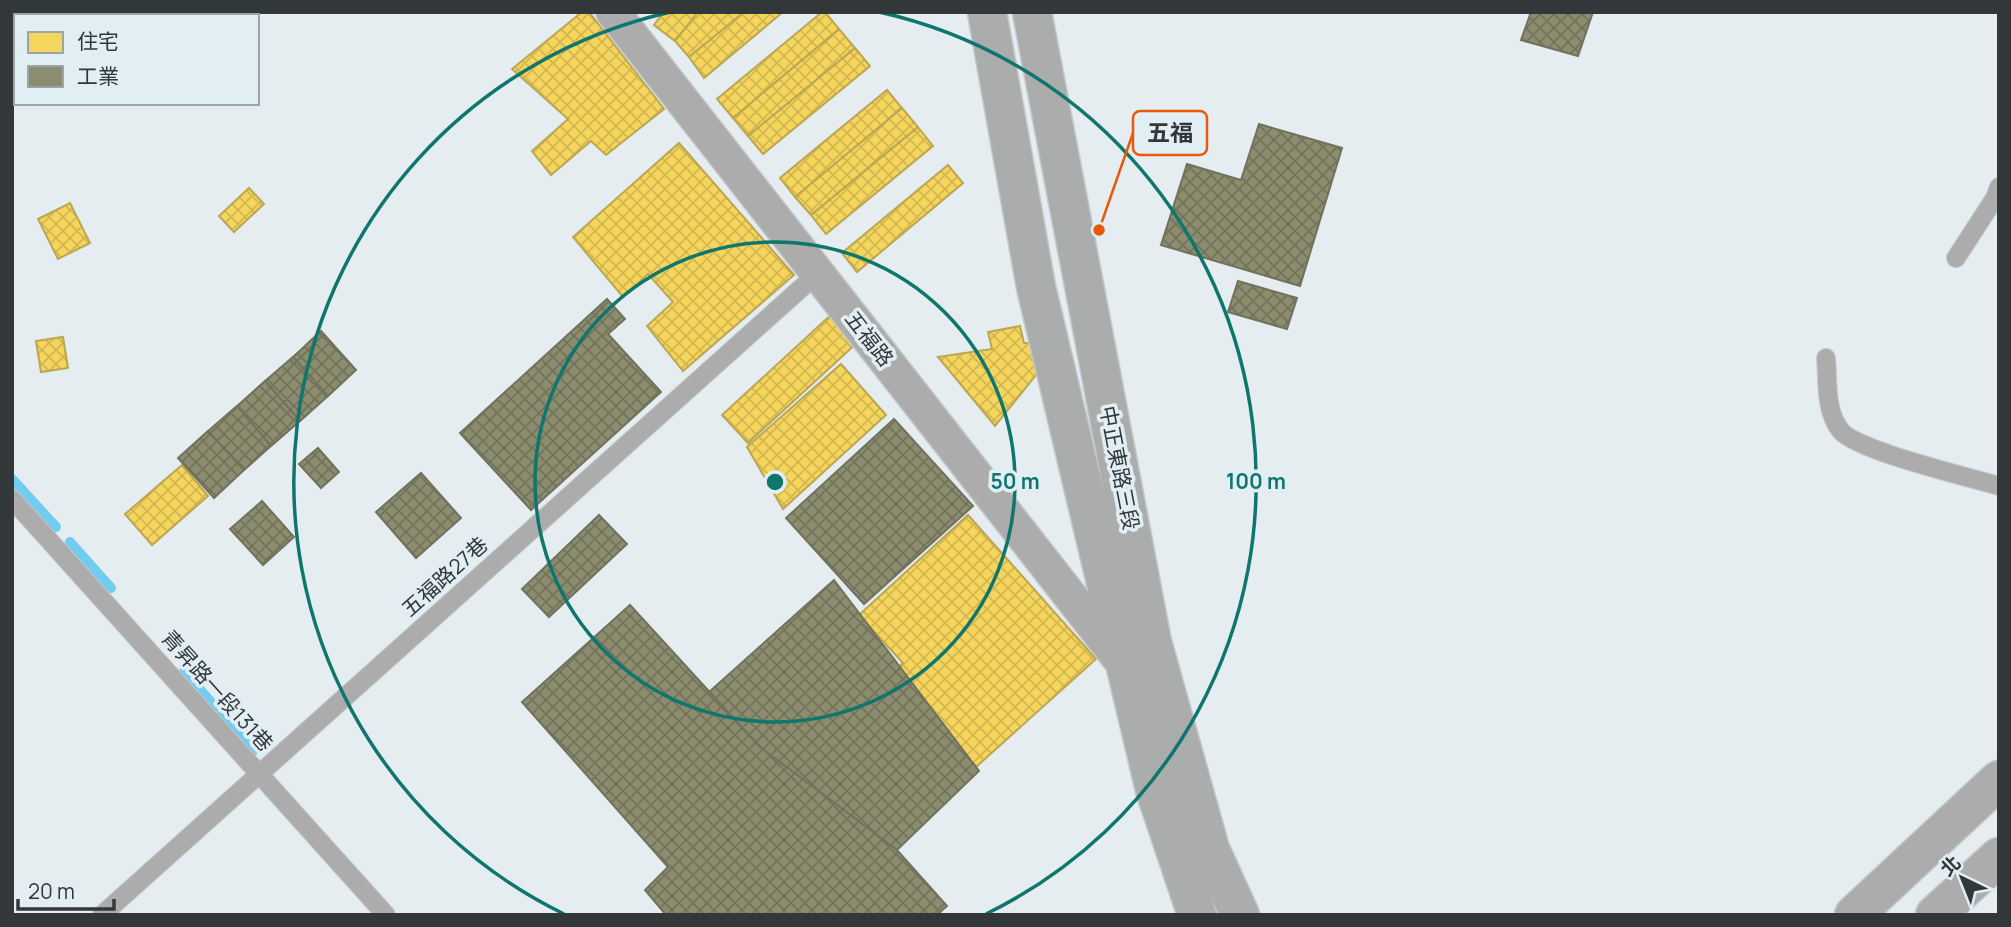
<svg xmlns="http://www.w3.org/2000/svg" width="2011" height="927" font-family="Manrope,'Noto Sans TC',sans-serif">
<style>
.homes{fill:url(#homes-cross-hatch);stroke:#bba652;stroke-width:2}
.industry{fill:url(#industry-cross-hatch);stroke:#71725e;stroke-width:2}
.lines{fill:none;stroke-linecap:round;stroke-linejoin:round}
.stream{stroke:#72ccf0;stroke-width:10}
.service-casing{stroke:#c2c8cb;stroke-width:20}
.minor-casing{stroke:#c2c8cb;stroke-width:36}
.tertiary-casing{stroke:#c2c8cb;stroke-width:41}
.secondary-casing{stroke:#c2c8cb;stroke-width:41}
.service{stroke:#adacad;stroke-width:18}
.minor{stroke:#adacad;stroke-width:33}
.tertiary{stroke:#adacad;stroke-width:38}
.secondary{stroke:#abacac;stroke-width:38}
.ring{fill:none;stroke:#0f766e;stroke-width:3.5}
.labels{text-anchor:middle;stroke-width:7;stroke-linejoin:round;paint-order:stroke}
.street-label{font-size:21px;fill:#323739;stroke:#e1eef4}
.centre{fill:#0f766e;stroke:#e1eef4;stroke-width:3.5}
.ring-label{font-size:21px;text-anchor:middle;font-weight:bold;fill:#0f766e;stroke:#e1eef4;stroke-width:7;stroke-linejoin:round;paint-order:stroke}
.leader{fill:none;stroke:#e8590c;stroke-width:2.5}
.callout-dot{fill:#e8590c;stroke:#e1eef4;stroke-width:2.5}
.callout{fill:#e1eef4;stroke:#e8590c;stroke-width:2.5}
.callout-label{font-size:23px;text-anchor:middle;font-weight:bold;fill:#323739}
</style>
<defs>
<pattern id="homes-cross-hatch" width="8" height="8" patternUnits="userSpaceOnUse" patternTransform="scale(1.75)"><rect width="8" height="8" fill="#f6d55c"/><path d="M0 0l8 8M0 8l8-8" fill="none" stroke="#d3b751"/></pattern>
<pattern id="industry-cross-hatch" width="8" height="8" patternUnits="userSpaceOnUse" patternTransform="scale(1.75)"><rect width="8" height="8" fill="#8c8c6e"/><path d="M0 0l8 8M0 8l8-8" fill="none" stroke="#73735b"/></pattern>
</defs>
<rect width="100%" height="100%" fill="#e5edf0"/>
<path class="homes" d="M 582,12 L 589,12 L 664,109 L 606,155 L 591,141 L 551,175 L 532,151 L 568,119 L 512,69 Z
M 664,12 L 698,12 L 675,41 L 654,25 Z
M 698,12 L 744,12 L 689,57 L 675,41 Z
M 744,12 L 783,12 L 704,78 L 689,57 Z
M 822,12 L 825,12 L 839,29 L 733,118 L 717,99 Z
M 839,29 L 855,48 L 748,136 L 733,118 Z
M 855,48 L 870,66 L 763,154 L 748,136 Z
M 887,90 L 902,108 L 795,197 L 780,178 Z
M 902,108 L 918,127 L 811,215 L 795,197 Z
M 918,127 L 933,146 L 826,234 L 811,215 Z
M 679,143 L 794,275 L 683,371 L 647,326 L 673,302 L 648,274 L 623,297 L 573,237 Z
M 948,165 L 963,183 L 857,272 L 842,253 Z
M 249,188 L 264,204 L 234,232 L 219,216 Z
M 70,203 L 90,243 L 58,259 L 38,219 Z
M 833,313 L 859,341 L 748,443 L 722,415 Z
M 1020,326 L 1024,343 L 1035,343 L 1040,370 L 995,426 L 938,357 L 992,349 L 988,332 Z
M 63,337 L 68,368 L 41,372 L 36,341 Z
M 841,364 L 886,415 L 783,509 L 747,447 Z
M 182,465 L 208,496 L 152,545 L 125,514 Z
M 968,515 L 1096,659 L 976,767 L 892,673 L 903,663 L 859,615 Z"/>
<path class="industry" d="M 1531,12 L 1593,12 L 1578,56 L 1521,40 Z
M 1259,124 L 1342,148 L 1300,286 L 1161,245 L 1187,164 L 1241,180 Z
M 1238,281 L 1297,298 L 1287,329 L 1228,312 Z
M 607,299 L 625,319 L 608,334 L 661,392 L 531,510 L 460,433 Z
M 321,331 L 356,370 L 328,396 L 293,357 Z
M 293,357 L 328,396 L 300,421 L 265,381 Z
M 265,381 L 300,421 L 271,446 L 237,406 Z
M 237,406 L 271,446 L 244,470 L 208,431 Z
M 894,419 L 973,506 L 864,604 L 786,518 Z
M 208,431 L 244,470 L 214,498 L 178,458 Z
M 318,448 L 339,472 L 321,488 L 299,464 Z
M 421,473 L 461,518 L 416,558 L 376,512 Z
M 262,501 L 294,537 L 263,565 L 230,529 Z
M 599,515 L 627,544 L 549,617 L 522,589 Z
M 834,580 L 979,771 L 897,850 L 760,747 L 709,692 Z
M 630,605 L 760,747 L 897,850 L 947,906 L 937,915 L 666,915 L 645,890 L 668,867 L 522,702 Z"/>
<g class="lines">
<path class="stream" d="M 12,479 L 56,527
M 70,542 L 111,588
M 184,671 L 253,751"/>
<defs>
<path id="service" d="M 1956,258 L 1995,198 L 1999,187
M 1826,358 C 1828,382 1825,412 1841,431 C 1858,451 1969,477 1999,486
M 12,499 L 386,915
M 102,915 L 818,273"/>
<path id="minor" d="M 613,12 L 1125,666"/>
<path id="tertiary" d="M 1854,915 L 1999,780
M 1935,915 L 1999,857"/>
<path id="secondary" d="M 987,12 L 1036,287 L 1155,790 L 1197,915
M 1032,12 L 1152,642 L 1210,849 L 1240,915"/>
</defs>
<use href="#service" class="service-casing"/>
<use href="#minor" class="minor-casing"/>
<use href="#tertiary" class="tertiary-casing"/>
<use href="#secondary" class="secondary-casing"/>
<use href="#service" class="service"/>
<use href="#minor" class="minor"/>
<use href="#tertiary" class="tertiary"/>
<use href="#secondary" class="secondary"/>
</g>
<g class="ring">
<circle cx="775" cy="482" r="240"/>
<path d="M564 914A481 481 0 0 1 671 12M879 12A481 481 0 0 1 986 914"/>
</g>
<g class="labels">
<g class="street-label">
<text transform="translate(869 339) rotate(52)" y="7">五福路</text>
<text transform="translate(1119 468) rotate(79)" y="7">中正東路三段</text>
<text transform="translate(445 577) rotate(-42)" y="7">五福路27巷</text>
<text transform="translate(217 691) rotate(48)" y="7">青昇路一段131巷</text>
</g>
</g>
<circle cx="775" cy="482" r="10" class="centre"/>
<g class="ring-label">
<text x="1015" y="489">50 m</text>
<text x="1256" y="489">100 m</text>
</g>
<path class="leader" d="M1099 230L1133 133"/>
<circle class="callout-dot" cx="1099" cy="230" r="7"/>
<rect class="callout" x="1133" y="111" width="74" height="44" rx="7"/>
<g class="callout-label">
<text x="1170" y="141">五福</text>
</g>
<rect width="2011" height="927" fill="none" stroke="#323739" stroke-width="28"/>
<rect x="14" y="14" width="245" height="91" fill="#e1eef4" stroke="#9ba5a9" stroke-width="2"/>
<rect x="28" y="32" width="35" height="21" fill="#f6d55c" stroke="#9ba5a9" stroke-width="2"/>
<text x="77" y="49" font-size="21" fill="#323739">住宅</text>
<rect x="28" y="66" width="35" height="21" fill="#8c8c6e" stroke="#9ba5a9" stroke-width="2"/>
<text x="77" y="84" font-size="21" fill="#323739">工業</text>
<g transform="translate(1962 878) rotate(317)" stroke="#e1eef4" stroke-width="5" paint-order="stroke">
<path d="M0-5L12 26L0 18L-12 26Z" fill="#323739"/>
<text y="-10" font-size="19" font-weight="bold" text-anchor="middle" fill="#323739">北</text>
</g>
<path d="M18 899v10h96v-10" fill="none" stroke="#323739" stroke-width="3.5"/>
<text x="28" y="899" font-size="21" fill="#323739" stroke="#e1eef4" stroke-width="5" paint-order="stroke">20 m</text>
</svg>
